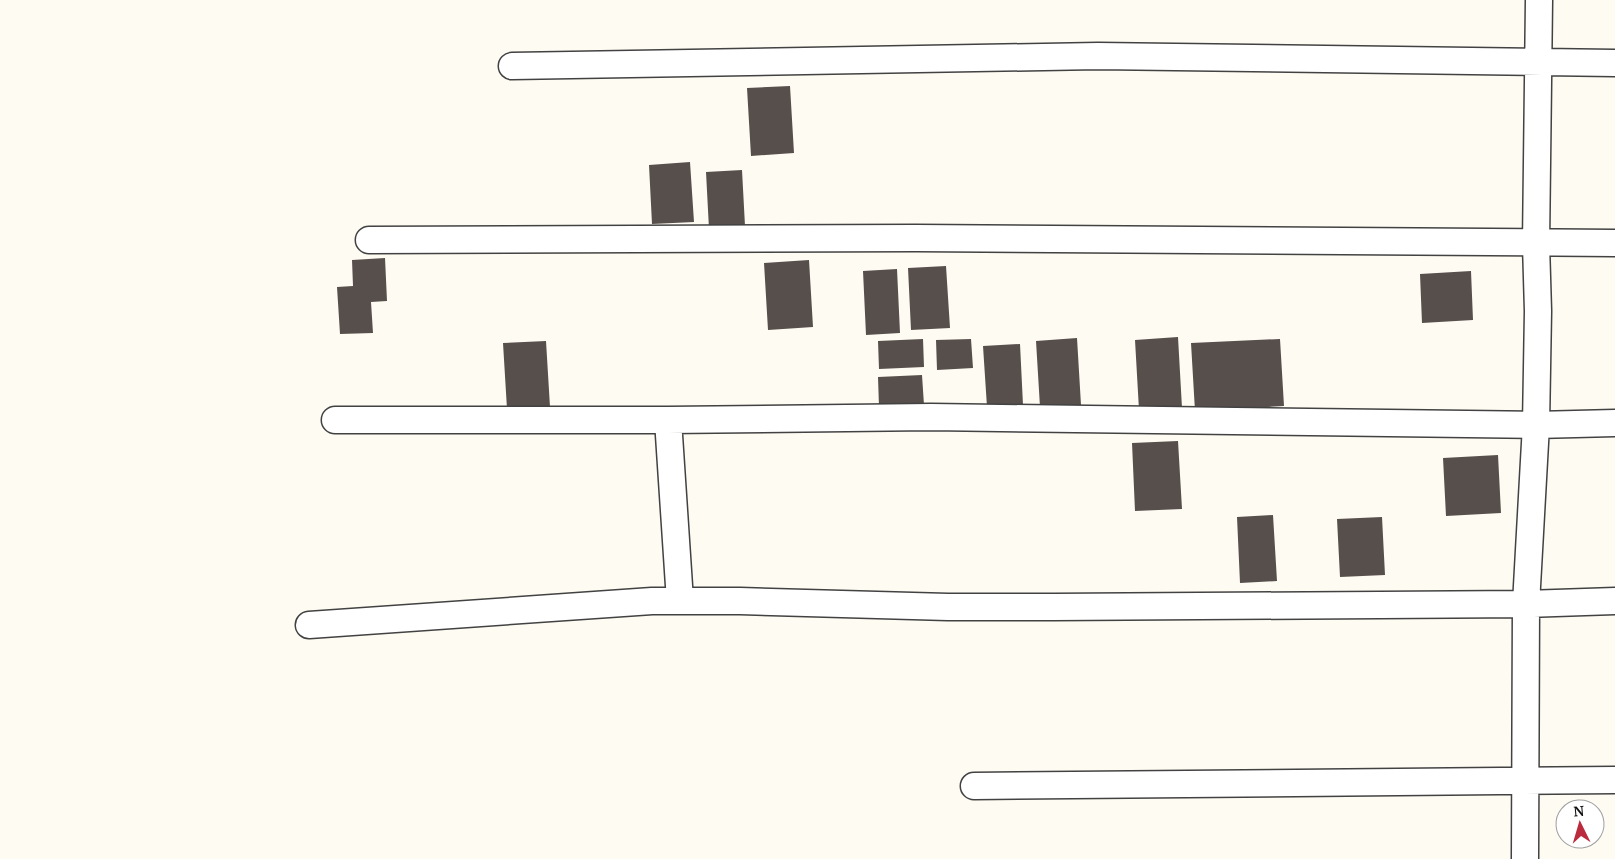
<svg xmlns="http://www.w3.org/2000/svg" width="1615" height="859" font-family="'PT Serif',serif">
<style>
.building{fill:#574f4c}
.lines{fill:none;stroke-linecap:round;stroke-linejoin:round}
.minor-casing{stroke:#424242;stroke-width:29}
.minor{stroke:#fff;stroke-width:26}
</style>
<rect width="100%" height="100%" fill="#fefbf2"/>
<path class="building" d="M 790,86 L 794,153 L 751,156 L 747,88 Z
M 690,162 L 694,222 L 652,224 L 649,165 Z
M 742,170 L 745,226 L 709,229 L 706,172 Z
M 385,258 L 387,301 L 371,302 L 373,333 L 340,334 L 337,287 L 353,286 L 352,260 Z
M 809,260 L 813,327 L 768,330 L 764,263 Z
M 946,266 L 950,328 L 911,330 L 908,268 Z
M 897,269 L 900,333 L 866,335 L 863,271 Z
M 1471,271 L 1473,320 L 1422,323 L 1420,274 Z
M 1178,337 L 1182,408 L 1139,410 L 1135,340 Z
M 1077,338 L 1081,405 L 1040,407 L 1036,341 Z
M 923,339 L 924,367 L 879,369 L 878,341 Z
M 971,339 L 973,368 L 937,370 L 936,340 Z
M 1280,339 L 1284,406 L 1195,411 L 1191,343 Z
M 546,341 L 550,407 L 507,409 L 503,343 Z
M 1020,344 L 1023,405 L 987,407 L 983,346 Z
M 922,375 L 924,405 L 879,407 L 878,377 Z
M 1178,441 L 1182,509 L 1135,511 L 1132,443 Z
M 1498,455 L 1501,513 L 1446,516 L 1443,458 Z
M 1273,515 L 1277,581 L 1240,583 L 1237,517 Z
M 1382,517 L 1385,575 L 1340,577 L 1337,519 Z"/>
<g class="lines">
<defs>
<path id="minor" d="M 512,66 L 1098,56 L 1615,63
M 369,240 L 916,238 L 1615,243
M 335,420 L 668,420 L 931,417 L 1536,425 L 1615,423
M 668,420 L 680,601
M 309,625 L 652,601 L 740,601 L 948,607 L 1054,607 L 1526,604 L 1615,601
M 974,786 L 1615,780
M 1525,859 L 1526,604 L 1536,425 L 1538,311 L 1536,244 L 1539,0"/>
</defs>
<use href="#minor" class="minor-casing"/>
<use href="#minor" class="minor"/>
</g>
<g transform="translate(1580 824) rotate(355)"><circle r="24" fill="#ffffff" stroke="#9f9f9f"/>
<path d="M0-4L9 19L0 12L-9 19Z" fill="#bb2b3e"/>
<text y="-8" font-size="14" font-weight="bold" text-anchor="middle" fill="#0f0f0f">N</text>
</g>
</svg>
